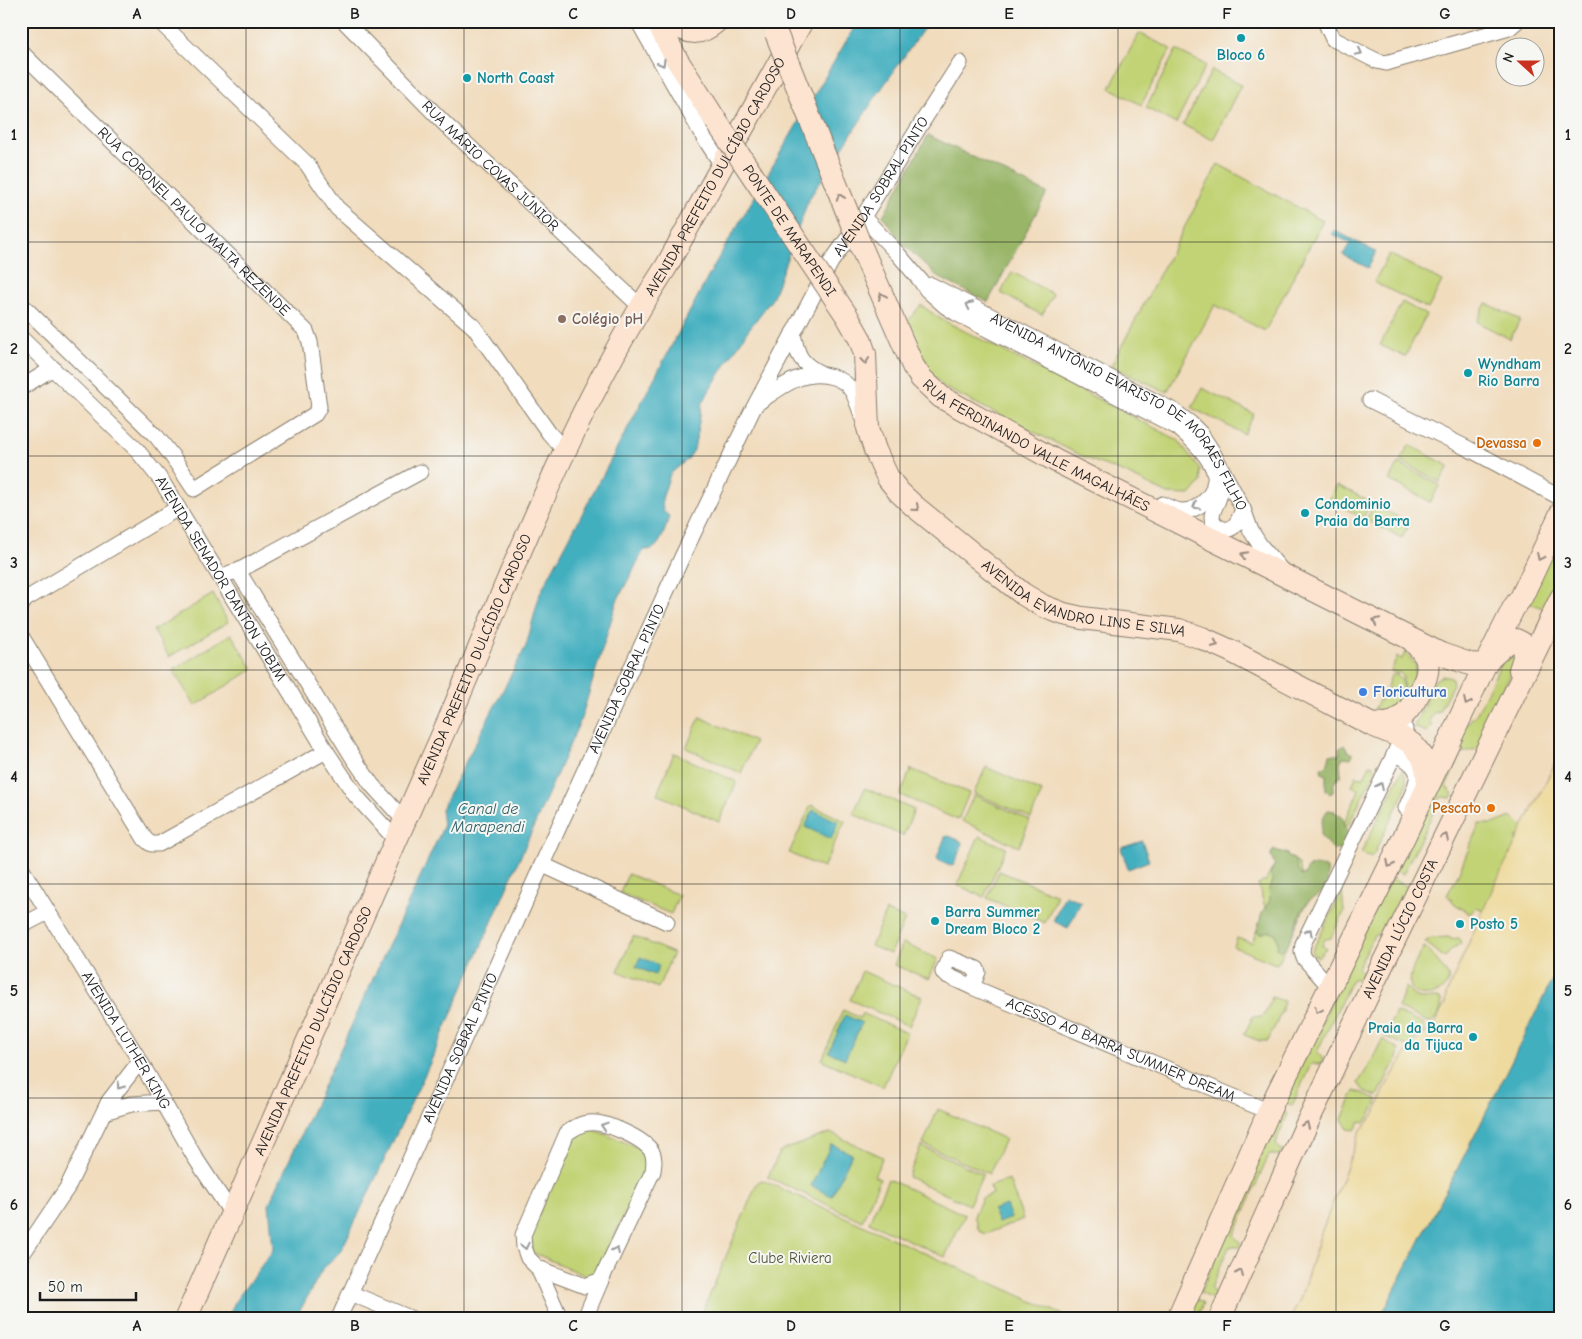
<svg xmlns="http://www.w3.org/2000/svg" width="1582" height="1339" font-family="'Comic Neue',sans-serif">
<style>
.green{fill:#c2d376;stroke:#6f7849}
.forest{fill:#99b567;stroke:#5a6842}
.sand{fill:#eeda9e;stroke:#857b5d}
.water{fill:#42afbf;stroke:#2f666e}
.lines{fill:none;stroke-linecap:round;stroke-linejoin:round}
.street-casing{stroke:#867c6c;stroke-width:17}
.secondary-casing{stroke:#867c6c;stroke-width:24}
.street{stroke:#fff;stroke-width:15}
.secondary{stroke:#fde4d1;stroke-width:22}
.secondary-bridge-casing{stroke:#867c6c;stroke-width:24;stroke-linecap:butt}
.secondary-bridge{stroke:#fde4d1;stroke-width:22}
.oneway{stroke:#999}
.oneway2{stroke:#988a80}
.grid{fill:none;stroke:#1c1c1c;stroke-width:1;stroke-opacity:0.55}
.culture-dot{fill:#0f9aa8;stroke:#f6f6f2;stroke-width:2}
.education-dot{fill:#8d6e63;stroke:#f6f6f2;stroke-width:2}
.food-dot{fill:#e8710a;stroke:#f6f6f2;stroke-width:2}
.shop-dot{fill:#3f7fe0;stroke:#f6f6f2;stroke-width:2}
.labels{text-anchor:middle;stroke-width:4;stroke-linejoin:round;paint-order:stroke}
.culture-label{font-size:15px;font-weight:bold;fill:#0d838f;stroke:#f6f6f2;text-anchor:start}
.street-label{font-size:15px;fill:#1c1c1c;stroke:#f6f6f2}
.education-label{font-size:15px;font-weight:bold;fill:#785e54;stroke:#f6f6f2;text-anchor:start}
.food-label{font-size:15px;font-weight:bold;fill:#c56008;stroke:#f6f6f2;text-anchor:end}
.shop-label{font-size:15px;font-weight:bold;fill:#366cbe;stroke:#f6f6f2;text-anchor:start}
.park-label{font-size:15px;fill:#4e5337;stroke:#f6f6f2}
.water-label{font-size:16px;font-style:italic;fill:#2d5e65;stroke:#f6f6f2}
.neatline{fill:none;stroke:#1c1c1c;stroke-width:2}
.grid-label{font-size:16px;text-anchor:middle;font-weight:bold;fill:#1c1c1c}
</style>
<rect width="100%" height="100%" fill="#f6f6f2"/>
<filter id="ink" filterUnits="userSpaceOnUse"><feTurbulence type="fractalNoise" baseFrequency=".02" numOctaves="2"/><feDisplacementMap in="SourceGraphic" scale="10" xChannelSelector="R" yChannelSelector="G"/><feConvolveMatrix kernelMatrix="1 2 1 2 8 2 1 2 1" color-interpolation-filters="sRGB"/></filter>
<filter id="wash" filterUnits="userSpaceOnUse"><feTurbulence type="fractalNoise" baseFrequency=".0096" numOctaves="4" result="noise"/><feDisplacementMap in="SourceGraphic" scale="20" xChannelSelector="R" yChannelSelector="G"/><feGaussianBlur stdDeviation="1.12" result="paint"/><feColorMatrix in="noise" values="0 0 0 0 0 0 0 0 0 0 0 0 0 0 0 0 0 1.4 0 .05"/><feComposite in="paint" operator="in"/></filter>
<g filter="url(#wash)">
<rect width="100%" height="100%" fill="#f1dcbd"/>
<path class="green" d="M 1139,33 L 1171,49 L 1141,105 L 1110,88 Z
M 1176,50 L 1206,65 L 1176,124 L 1146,108 Z
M 1212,70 L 1241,85 L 1213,140 L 1183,125 Z
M 1218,164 L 1323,221 L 1265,331 L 1215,305 L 1167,392 L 1111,366 Z
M 1389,254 L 1442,281 L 1428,309 L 1374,282 Z
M 1012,272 L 1053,294 L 1042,315 L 1001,293 Z
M 1402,302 L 1426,315 L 1405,357 L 1380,345 Z
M 1486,303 L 1520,320 L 1510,339 L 1477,322 Z
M 921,305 L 939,318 L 1178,440 L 1200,469 L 1201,482 L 1190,495 L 1168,494 L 1127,474 L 1086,458 L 945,388 L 931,374 L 917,353 L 906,323 Z
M 1202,388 L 1254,414 L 1244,434 L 1192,408 Z
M 1409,445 L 1449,466 L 1440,482 L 1400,461 Z
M 1398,463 L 1440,485 L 1430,502 L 1389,480 Z
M 1337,485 L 1371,502 L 1363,518 L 1329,500 Z
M 1374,505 L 1410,523 L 1402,538 L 1366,520 Z
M 1561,528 L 1561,581 L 1547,610 L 1526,601 Z
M 213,594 L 228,622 L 169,657 L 153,630 Z
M 231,634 L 253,669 L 195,706 L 173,670 Z
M 1511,648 L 1519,657 L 1487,723 L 1479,748 L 1462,753 L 1446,786 L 1453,794 L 1451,798 L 1441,797 L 1403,874 L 1394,870 L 1463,728 L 1477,713 L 1507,651 Z
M 1405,652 L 1416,665 L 1415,674 L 1404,697 L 1403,676 L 1400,673 L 1392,672 L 1391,671 L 1397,657 L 1402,659 Z
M 1396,674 C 1404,678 1402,686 1402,693 L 1398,696 L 1394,694 L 1387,686 L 1391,676 Z
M 1442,676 L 1452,678 L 1453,684 L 1438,713 L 1434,712 L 1429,722 L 1432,724 L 1429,730 L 1426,732 L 1414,727 L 1435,680 Z
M 1386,689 L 1397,699 L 1391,713 L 1374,709 Z
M 700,717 L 755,742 L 741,773 L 686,748 Z
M 674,753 L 737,782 L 719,822 L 657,794 Z
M 1370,765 L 1375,767 L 1376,770 L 1346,829 L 1344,827 L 1345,821 L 1359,790 L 1352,786 L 1356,776 L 1364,777 Z
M 986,767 L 1042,792 L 1031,818 L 974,793 Z
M 911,769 L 969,793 L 958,820 L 900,795 Z
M 1403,769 L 1407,782 L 1405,790 L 1374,854 L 1371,857 L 1361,853 Z
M 865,788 L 914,810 L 903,836 L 853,814 Z
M 974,795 L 1030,820 L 1019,847 L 962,821 Z
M 811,805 L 845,821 L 823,868 L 789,853 Z
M 1511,817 L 1525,828 L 1522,838 L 1518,836 L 1516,837 L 1518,844 L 1516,849 L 1510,853 L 1506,864 L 1502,869 L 1501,878 L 1484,910 L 1476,907 L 1470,914 L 1455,904 L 1447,895 L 1457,877 L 1479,824 L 1493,824 Z
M 979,836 L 1006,848 L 984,897 L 957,885 Z
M 1275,850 L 1287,854 L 1288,857 L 1294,859 L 1299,864 L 1308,901 L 1279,962 L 1276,964 L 1234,947 L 1237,938 L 1252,943 L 1265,907 L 1258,885 L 1263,880 L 1265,882 L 1275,864 L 1271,856 L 1272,852 Z
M 999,871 L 1057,895 L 1045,923 L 987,898 Z
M 628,874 L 679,895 L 671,914 L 620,893 Z
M 1390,878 L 1411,888 L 1387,930 L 1374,935 L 1358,968 L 1365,975 L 1363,979 L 1352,979 L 1317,1052 L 1323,1059 L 1321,1064 L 1311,1064 L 1292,1106 L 1283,1103 Z
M 1342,892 L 1344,912 L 1331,938 L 1325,939 L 1322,946 L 1326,948 L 1318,957 L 1311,953 Z
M 886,911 L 905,919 L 890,954 L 871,946 Z
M 633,936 L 673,953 L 658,988 L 618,971 Z
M 1449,937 L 1451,939 L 1459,938 L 1461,940 L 1461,944 L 1452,949 L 1445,958 L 1425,942 L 1431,938 Z
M 903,943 L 938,959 L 929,979 L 894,965 Z
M 1424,947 C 1431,951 1435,957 1439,964 C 1441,967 1445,970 1447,973 C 1458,994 1403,1010 1411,975 C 1412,967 1420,955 1424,947 Z
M 862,971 L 922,997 L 909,1026 L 850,1000 Z
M 1406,987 C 1411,990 1412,996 1417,998 C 1426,1001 1434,995 1441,1000 C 1443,1009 1438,1018 1431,1022 L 1428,1022 L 1398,1008 Z
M 1272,997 L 1284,1001 L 1282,1008 L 1282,1011 L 1268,1041 L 1260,1041 L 1244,1035 L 1253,1016 L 1261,1017 L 1265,1014 Z
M 843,1010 L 860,1018 L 862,1013 L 907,1033 L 883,1087 L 822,1060 Z
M 1396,1012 L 1423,1024 L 1425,1027 L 1423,1034 L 1416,1037 L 1409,1047 L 1384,1036 Z
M 1382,1040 L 1385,1040 L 1399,1050 L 1396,1063 L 1391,1069 L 1378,1096 L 1364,1091 L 1358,1083 L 1370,1064 Z
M 1355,1090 L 1377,1099 C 1375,1108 1370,1117 1364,1123 L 1360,1122 L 1355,1130 L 1348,1129 L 1342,1119 Z
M 938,1109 L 1005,1139 L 989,1174 L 923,1144 Z
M 1280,1110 L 1288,1114 L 1275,1144 L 1282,1150 L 1280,1155 L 1269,1155 L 1234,1236 L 1241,1243 L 1239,1247 L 1229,1247 L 1211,1288 L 1216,1296 L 1215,1300 L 1200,1293 Z
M 590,1128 L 646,1151 L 647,1164 L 598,1272 L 586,1276 L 532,1252 L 529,1236 L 574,1135 Z
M 830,1133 L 883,1157 L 874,1176 L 880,1179 L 862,1221 L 768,1177 L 780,1151 Z
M 921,1146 L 983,1174 L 969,1205 L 908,1177 Z
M 888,1179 L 965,1215 L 945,1257 L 869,1222 Z
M 762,1180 L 1070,1318 L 700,1318 L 757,1183 Z
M 1009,1180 L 1023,1219 L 986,1234 L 979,1231 L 974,1216 L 982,1198 L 992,1194 L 989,1186 Z
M 1197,1299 L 1203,1303 L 1197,1318 L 1187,1318 Z"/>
<path class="forest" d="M 928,135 L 1047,193 L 988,302 L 938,277 L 902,243 L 883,216 Z
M 1344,745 L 1347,750 L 1353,754 L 1351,758 L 1345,757 L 1342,758 L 1340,763 L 1341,775 L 1334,783 L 1333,792 L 1330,794 L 1326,790 L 1326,775 L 1322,773 L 1321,770 L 1322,767 L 1327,766 L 1330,755 L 1335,754 L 1338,756 L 1340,753 L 1339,749 Z
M 1328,810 L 1335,811 L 1335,813 C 1347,818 1341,820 1345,828 C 1346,830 1348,832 1350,834 L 1344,851 L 1333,849 L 1321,837 C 1321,827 1321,818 1328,810 Z
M 1275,850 L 1287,854 L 1288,857 L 1294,859 C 1298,865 1296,871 1301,876 L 1305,874 L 1309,867 L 1316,865 L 1327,869 C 1328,874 1328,883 1325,888 C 1320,897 1312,897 1307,903 C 1296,915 1295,940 1281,951 L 1277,948 L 1278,941 L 1275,933 L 1268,931 L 1261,934 L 1258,933 L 1257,931 L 1262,913 L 1270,900 L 1269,889 L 1272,880 L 1270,874 L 1275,864 L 1271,856 L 1272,852 Z"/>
<path class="sand" d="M 1561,751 L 1561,959 L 1552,980 L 1481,1123 L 1380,1318 L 1291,1318 L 1300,1299 L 1321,1233 L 1361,1130 L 1375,1113 L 1386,1086 L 1410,1047 L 1433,1026 L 1445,1004 L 1446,995 L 1492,890 Z"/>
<path class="water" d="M 858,21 L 929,21 L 875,98 L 809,199 L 772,299 L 746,333 L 709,391 L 702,405 L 694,450 L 688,459 L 670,474 L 662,499 L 663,511 L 669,516 C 667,525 661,546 652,549 C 650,550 647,550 644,550 L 617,601 L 581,719 L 426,1072 L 341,1251 L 322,1270 L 296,1318 L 227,1318 L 236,1300 L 273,1250 L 269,1204 L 443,827 L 441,809 L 526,646 L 540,593 L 716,262 Z
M 1334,230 L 1376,252 L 1368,268 L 1343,255 L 1350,243 L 1332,234 Z
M 813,810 L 839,822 L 831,839 L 805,827 Z
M 949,836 L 961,841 L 962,845 L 954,865 L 950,866 L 938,860 L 937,857 L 945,837 Z
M 1142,841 L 1149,861 L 1128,869 L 1121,848 Z
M 1065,895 L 1081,902 L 1068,928 L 1053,921 Z
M 640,957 L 659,965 L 655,975 L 636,967 Z
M 1561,959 L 1561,1318 L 1380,1318 L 1481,1123 L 1552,980 Z
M 845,1015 L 862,1023 L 845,1059 L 829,1052 Z
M 831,1144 L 852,1154 L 832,1196 L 811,1186 Z
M 1006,1205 L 1011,1218 L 998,1223 L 993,1210 Z"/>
</g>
<g filter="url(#ink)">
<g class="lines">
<defs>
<g id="street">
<path d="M 159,21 L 307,164 L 337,208 L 474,327 L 549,433 L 564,450"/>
<path id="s1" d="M 344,21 L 446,125 L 640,306"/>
<path d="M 638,21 L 703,136 L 722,165"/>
<path d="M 1325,21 L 1333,39 L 1377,61 L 1386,63 L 1488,34 L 1509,28 L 1517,21"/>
<path id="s2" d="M 21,52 L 306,331 L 310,342 L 319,407 L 315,414 L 194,489 L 172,456 L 157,437 L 21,304"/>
<path d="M 863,217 L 898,254 L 920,280 L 927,290 L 945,306 L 956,313 L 1177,427 C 1190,437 1213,459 1215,476 C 1217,494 1198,512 1181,511 C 1174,510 1168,507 1162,504"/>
<path id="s3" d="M 931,285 L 1174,411 L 1190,423 L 1201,434 L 1212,451 L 1243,509 L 1251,531 L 1260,545 L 1282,571"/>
<path d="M 793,333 C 797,356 801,364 822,374"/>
<path id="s4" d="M 21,338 L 136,449 L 161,480 L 326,751 L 356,796 L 396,840"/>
<path d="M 21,388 L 53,368"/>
<path d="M 1370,400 L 1469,449 L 1561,498"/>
<path d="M 759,402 C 782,386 804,368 833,377 C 839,379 845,382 849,387 C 856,395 858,406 862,415"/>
<path d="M 1214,484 L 1220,493 C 1219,501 1213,508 1212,516 C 1212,526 1225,533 1233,527 C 1239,522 1240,516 1243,509"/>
<path d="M 238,571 L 354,759 L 372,785 L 405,821"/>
<path d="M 230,573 L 238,571 L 420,472"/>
<path d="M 21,605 L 26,599 L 178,508"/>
<path d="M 21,636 L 145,839 L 151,844 L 159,844 L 326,751"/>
<path d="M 1395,753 C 1428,770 1418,780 1406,808"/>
<path d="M 543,865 L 667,922"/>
<path id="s5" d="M 21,868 L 140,1061 L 194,1156 L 232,1214"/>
<path d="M 21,926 L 48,912"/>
<path d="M 1329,986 L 1304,958 L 1302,952 L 1303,944 L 1395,753 L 1405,729"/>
<path id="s6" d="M 972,987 L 978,972 L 977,969 L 949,958 L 943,972 L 944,974 L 972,987 L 1270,1112"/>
<path d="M 104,1112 L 131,1104 L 163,1102"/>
<path d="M 21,1256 L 67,1188 L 109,1101 L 140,1061"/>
<path d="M 538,1268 L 585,1286 L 601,1280 L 653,1171 C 654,1164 655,1158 652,1152 C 644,1138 604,1121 589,1123 C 581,1123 574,1128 567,1133 L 523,1235 L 524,1247 L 528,1258 L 538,1268 L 560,1318"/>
<path d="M 350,1293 L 410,1318"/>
<path id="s7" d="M 339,1318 L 557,831 L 682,557 L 752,411 L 831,262 L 863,217 L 921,124 L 960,63"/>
<path d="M 585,1318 L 601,1280"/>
</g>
<g id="secondary">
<path d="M 657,21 L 677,60 L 716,121"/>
<path d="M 669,21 C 688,34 699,37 717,21"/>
<path id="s8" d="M 859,242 L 913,366 L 921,378 L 941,397 L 1058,462 L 1441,654 L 1470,664 L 1485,665"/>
<path id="s9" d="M 847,316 L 860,339 L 865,354 L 868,428 L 875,450 L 888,478 L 899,492 L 914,506 L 979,559 L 1023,594 L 1043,606 L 1064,614 L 1082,618 L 1179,630 L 1202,638 L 1231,651 L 1372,725 L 1401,737 L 1412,744 L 1422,756 L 1426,767 L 1428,783"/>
<path d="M 1490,658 L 1507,643 L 1516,640 L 1522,643 L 1526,651 L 1520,670"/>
<path d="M 1372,725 C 1381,724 1391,725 1399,719 C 1411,710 1431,678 1427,662 C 1426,654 1417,646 1412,640"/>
<path id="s10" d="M 186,1318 C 274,1120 362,922 448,722 C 514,568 573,409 666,267 L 802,21"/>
<path d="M 1178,1318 L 1273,1102 L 1404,837 L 1485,665 L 1514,607 L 1521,598 L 1561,513"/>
<path id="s11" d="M 1220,1318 L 1309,1119 L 1372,986 L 1561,598"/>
</g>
</defs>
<use href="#street" class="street-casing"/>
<use href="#secondary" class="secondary-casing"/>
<use href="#street" class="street"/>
<use href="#secondary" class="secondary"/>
<defs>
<g id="secondary-bridge">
<path d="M 776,33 L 859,242"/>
<path id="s12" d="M 716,121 L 847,316"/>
</g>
</defs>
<use href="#secondary-bridge" class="secondary-bridge-casing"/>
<use href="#secondary-bridge" class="secondary-bridge"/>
</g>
<defs><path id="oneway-chevron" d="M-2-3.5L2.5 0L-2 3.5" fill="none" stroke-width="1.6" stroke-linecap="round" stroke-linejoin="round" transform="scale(1.25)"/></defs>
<g class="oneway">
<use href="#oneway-chevron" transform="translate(1359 52) rotate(27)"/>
<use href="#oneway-chevron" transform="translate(662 63) rotate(61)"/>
<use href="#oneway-chevron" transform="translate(969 305) rotate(-153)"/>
<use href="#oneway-chevron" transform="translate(1196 506) rotate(151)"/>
<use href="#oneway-chevron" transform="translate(1380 786) rotate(-64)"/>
<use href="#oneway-chevron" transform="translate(1309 932) rotate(-63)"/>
<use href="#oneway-chevron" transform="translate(120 1086) rotate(126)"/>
<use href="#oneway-chevron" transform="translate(604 1126) rotate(-162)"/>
<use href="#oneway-chevron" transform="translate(525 1246) rotate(78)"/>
<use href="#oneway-chevron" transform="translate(616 1250) rotate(-64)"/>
</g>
<g class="oneway2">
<use href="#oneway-chevron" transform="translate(840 197) rotate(-110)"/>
<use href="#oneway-chevron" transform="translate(882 296) rotate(-113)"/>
<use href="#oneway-chevron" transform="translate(865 361) rotate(84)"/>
<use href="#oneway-chevron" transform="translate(916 508) rotate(40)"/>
<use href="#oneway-chevron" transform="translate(1244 555) rotate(-153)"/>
<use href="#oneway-chevron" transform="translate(1540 557) rotate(115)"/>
<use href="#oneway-chevron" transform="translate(1376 621) rotate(-153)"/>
<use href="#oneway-chevron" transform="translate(1215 644) rotate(24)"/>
<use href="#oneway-chevron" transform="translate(1467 702) rotate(116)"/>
<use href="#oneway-chevron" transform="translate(1445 837) rotate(-64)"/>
<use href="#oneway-chevron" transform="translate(1390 864) rotate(117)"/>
<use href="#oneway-chevron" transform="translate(1318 1010) rotate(115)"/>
<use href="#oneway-chevron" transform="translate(1306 1125) rotate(-66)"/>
<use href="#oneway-chevron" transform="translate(1240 1273) rotate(-66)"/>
</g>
</g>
<path class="grid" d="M 246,21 L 246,1318M 464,21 L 464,1318M 682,21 L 682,1318M 900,21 L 900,1318M 1118,21 L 1118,1318M 1336,21 L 1336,1318M 21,242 L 1561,242M 21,456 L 1561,456M 21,670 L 1561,670M 21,884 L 1561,884M 21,1098 L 1561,1098"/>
<g class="culture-dot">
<circle cx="1241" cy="38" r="5"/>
<circle cx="467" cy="78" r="5"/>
<circle cx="1468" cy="373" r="5"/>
<circle cx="1305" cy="513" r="5"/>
<circle cx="935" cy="921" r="5"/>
<circle cx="1460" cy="924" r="5"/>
<circle cx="1473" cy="1037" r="5"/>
</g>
<circle class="education-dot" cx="562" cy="319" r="5"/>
<g class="food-dot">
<circle cx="1537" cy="443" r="5"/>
<circle cx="1491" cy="808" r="5"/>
</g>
<circle class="shop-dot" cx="1363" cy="692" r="5"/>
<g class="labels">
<g class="culture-label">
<text x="1241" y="60" text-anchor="middle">Bloco 6</text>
<text x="477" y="83">North Coast</text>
<text x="1478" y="369">Wyndham<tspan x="1478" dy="17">Rio Barra</tspan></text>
<text x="1315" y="509">Condominio<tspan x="1315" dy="17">Praia da Barra</tspan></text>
<text x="945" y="917">Barra Summer<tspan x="945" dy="17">Dream Bloco 2</tspan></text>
<text x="1470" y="929">Posto 5</text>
<text x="1463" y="1033" text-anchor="end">Praia da Barra<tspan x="1463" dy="17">da Tijuca</tspan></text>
</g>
<g class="street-label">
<text dy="5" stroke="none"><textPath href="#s1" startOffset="206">RUA MÁRIO COVAS JÚNIOR</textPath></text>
<text dy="5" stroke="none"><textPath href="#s10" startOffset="1259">AVENIDA PREFEITO DULCÍDIO CARDOSO</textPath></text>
<text dy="5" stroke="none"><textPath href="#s7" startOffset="1256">AVENIDA SOBRAL PINTO</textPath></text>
<text dy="5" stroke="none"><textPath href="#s2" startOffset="242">RUA CORONEL PAULO MALTA REZENDE</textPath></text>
<text dy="5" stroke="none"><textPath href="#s12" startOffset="132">PONTE DE MARAPENDI</textPath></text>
<text dy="5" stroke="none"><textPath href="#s3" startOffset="232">AVENIDA ANTÔNIO EVARISTO DE MORAES FILHO</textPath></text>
<text dy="5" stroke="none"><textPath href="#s8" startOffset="284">RUA FERDINANDO VALLE MAGALHÃES</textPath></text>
<text dy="5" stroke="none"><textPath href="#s4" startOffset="315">AVENIDA SENADOR DANTON JOBIM</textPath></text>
<text dy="5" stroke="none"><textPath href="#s9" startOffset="408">AVENIDA EVANDRO LINS E SILVA</textPath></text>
<text dy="5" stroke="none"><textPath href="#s10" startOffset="719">AVENIDA PREFEITO DULCÍDIO CARDOSO</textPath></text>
<text dy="5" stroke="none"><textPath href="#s7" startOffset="701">AVENIDA SOBRAL PINTO</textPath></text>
<text dy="5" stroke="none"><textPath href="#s11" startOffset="429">AVENIDA LÚCIO COSTA</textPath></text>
<text dy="5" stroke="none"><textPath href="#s10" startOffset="314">AVENIDA PREFEITO DULCÍDIO CARDOSO</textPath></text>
<text dy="5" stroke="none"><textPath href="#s5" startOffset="202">AVENIDA LUTHER KING</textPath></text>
<text dy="5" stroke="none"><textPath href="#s7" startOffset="296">AVENIDA SOBRAL PINTO</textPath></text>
<text dy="5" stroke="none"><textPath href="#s6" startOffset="259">ACESSO AO BARRA SUMMER DREAM</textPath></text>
</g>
<g class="education-label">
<text x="572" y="324">Colégio pH</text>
</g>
<g class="food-label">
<text x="1527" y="448">Devassa</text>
<text x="1481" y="813">Pescato</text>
</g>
<g class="shop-label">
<text x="1373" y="697">Floricultura</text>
</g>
<g class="park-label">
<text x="790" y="1263">Clube Riviera</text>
</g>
<g class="water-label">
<text x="488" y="814">Canal de<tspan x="488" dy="18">Marapendi</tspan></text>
</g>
</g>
<rect width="1582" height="1339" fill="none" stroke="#f6f6f2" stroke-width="55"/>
<g transform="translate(1520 62) rotate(291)"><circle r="24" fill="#f6f6f2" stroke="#9f9f9c"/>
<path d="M0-4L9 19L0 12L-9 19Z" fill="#c8321e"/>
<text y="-8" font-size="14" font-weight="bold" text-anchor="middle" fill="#1c1c1c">N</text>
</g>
<path d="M40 1292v8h96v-8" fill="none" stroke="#1c1c1c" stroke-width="2.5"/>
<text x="48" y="1292" font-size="15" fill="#1c1c1c" stroke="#f6f6f2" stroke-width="4" paint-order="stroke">50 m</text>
<rect x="28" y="28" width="1526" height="1284" class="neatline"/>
<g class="grid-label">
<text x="137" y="19">A</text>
<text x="355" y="19">B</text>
<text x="573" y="19">C</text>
<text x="791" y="19">D</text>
<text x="1009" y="19">E</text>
<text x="1227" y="19">F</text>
<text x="1445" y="19">G</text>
<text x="14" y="140">1</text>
<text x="1568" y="140">1</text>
<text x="14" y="354">2</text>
<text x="1568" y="354">2</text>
<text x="14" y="568">3</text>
<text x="1568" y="568">3</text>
<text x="14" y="782">4</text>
<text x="1568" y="782">4</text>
<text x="14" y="996">5</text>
<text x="1568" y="996">5</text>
<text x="14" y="1210">6</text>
<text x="1568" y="1210">6</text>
<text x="137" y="1331">A</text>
<text x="355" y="1331">B</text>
<text x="573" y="1331">C</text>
<text x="791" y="1331">D</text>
<text x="1009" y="1331">E</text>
<text x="1227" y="1331">F</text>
<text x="1445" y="1331">G</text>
</g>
</svg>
